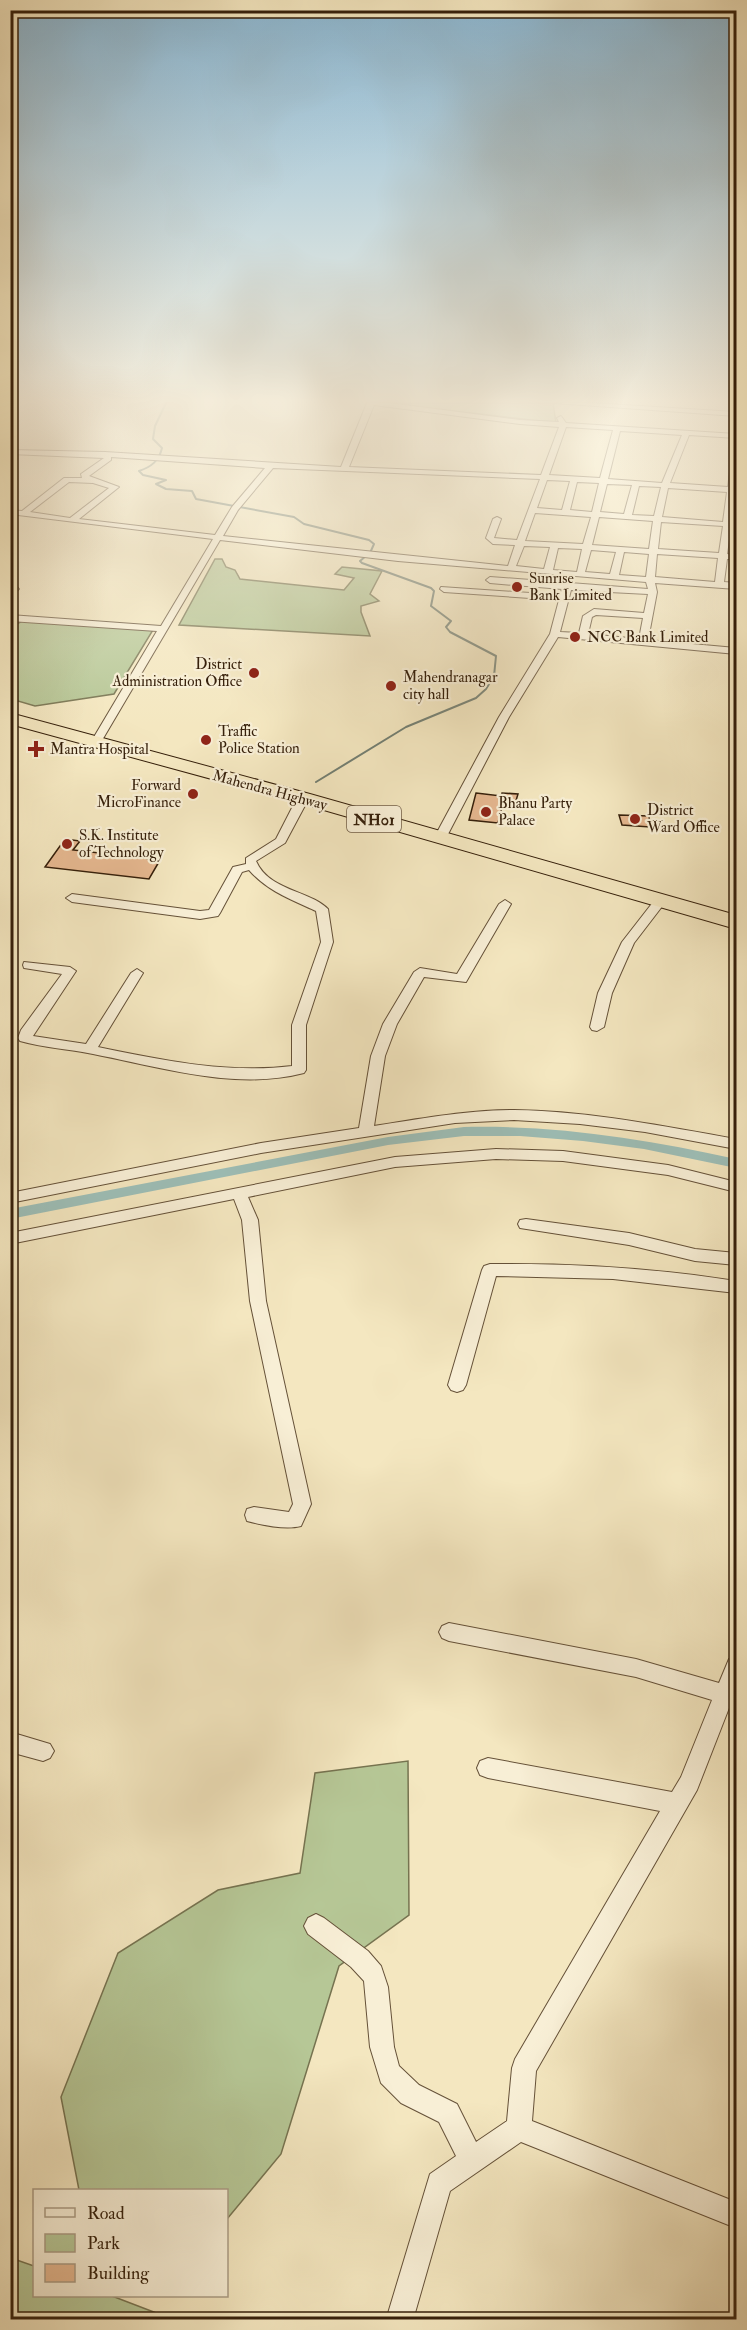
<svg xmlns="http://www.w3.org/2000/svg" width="747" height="2330" font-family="'IM FELL Double Pica',serif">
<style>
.green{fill:#b6c796;stroke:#767350;stroke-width:1.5}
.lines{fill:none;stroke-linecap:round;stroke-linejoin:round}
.stream{stroke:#737f72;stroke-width:2}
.canal{fill:#9dbfb8;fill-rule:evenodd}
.building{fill:#e6b890;stroke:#351f0a;stroke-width:1.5}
.street-casing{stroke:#655138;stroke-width:2}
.highway-casing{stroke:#351f0a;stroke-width:2}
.street{fill:#f8efd6;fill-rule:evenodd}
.highway{fill:#f4e7c0;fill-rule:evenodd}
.poi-dot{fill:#8f2418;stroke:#f8efd6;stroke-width:2}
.labels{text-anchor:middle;stroke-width:4.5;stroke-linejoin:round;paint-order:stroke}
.far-poi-label{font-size:15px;fill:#351f0a;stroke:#f8efd6;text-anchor:start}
.far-street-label{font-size:15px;fill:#351f0a;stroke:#f8efd6}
.shield{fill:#f8efd6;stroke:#705d47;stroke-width:1.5}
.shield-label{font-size:16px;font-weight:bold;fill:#351f0a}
</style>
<rect width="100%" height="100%" fill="#f4e7c0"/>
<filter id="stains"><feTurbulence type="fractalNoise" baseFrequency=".00333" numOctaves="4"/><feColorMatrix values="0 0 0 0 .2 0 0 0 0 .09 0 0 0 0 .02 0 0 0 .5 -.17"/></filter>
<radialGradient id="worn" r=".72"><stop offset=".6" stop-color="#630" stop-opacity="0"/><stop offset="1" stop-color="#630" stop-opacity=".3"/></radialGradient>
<path class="green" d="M 386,403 L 553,403 L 556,423 Z
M 215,559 L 222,559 L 226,567 L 235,570 L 240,579 L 344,590 L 354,578 L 335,574 L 342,567 L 382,571 L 370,594 L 379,601 L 361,606 L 361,612 L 370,636 L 179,625 Z
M 24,620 L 153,630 L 114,694 L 35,706 L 11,699 L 10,628 Z
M 408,1761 L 409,1915 L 339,1966 L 281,2154 L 227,2219 L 226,2190 L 79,2190 L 61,2097 L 118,1953 L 218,1890 L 300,1873 L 315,1773 Z
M 11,2258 L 34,2266 L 34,2296 L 112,2296 L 172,2319 L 11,2319 Z"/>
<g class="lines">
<path class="stream" d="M 166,403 L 155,426 L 153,439 L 162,448 C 159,461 151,467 139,471 L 143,475 L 166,480 L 156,484 L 166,489 L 192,491 L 196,499 L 294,517 L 304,524 L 369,540 L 374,544 L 370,553
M 316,782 L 406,727 L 476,698 L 486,689 L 494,676 L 496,656 L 450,632 L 446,627 L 451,621 L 431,606 L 434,591 L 431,588 L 362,563 L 360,561 L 366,556"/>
<path class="canal" d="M 464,1127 C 556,1125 646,1139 736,1159 L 736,1168 L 644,1149 L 583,1141 L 520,1136 L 464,1136 L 388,1145 L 10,1219 L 10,1209 L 388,1137 Z"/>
</g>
<path class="building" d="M 476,793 L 501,796 L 502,793 L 518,794 L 515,804 L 503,803 L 498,823 L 469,820 Z
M 619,815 L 649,816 L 650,827 L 622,825 Z
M 65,839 L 80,841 L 73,850 L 160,860 L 149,879 L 45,867 Z"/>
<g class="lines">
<defs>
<path id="street" d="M 367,403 L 389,403 L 520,420 L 559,422 L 557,418 L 561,416 L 566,423 L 736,434 L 736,438 L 689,435 L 670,483 L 728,487 L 732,457 L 736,455 L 736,492 L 731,522 L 736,523 L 736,527 L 731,527 L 727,554 L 736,555 L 736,559 L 727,559 L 724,582 L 736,583 L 736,589 L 655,583 L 657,592 L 648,640 L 736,648 L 736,654 L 558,637 L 509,717 L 446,838 L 440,841 L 434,838 L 499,717 L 550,634 L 559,600 L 444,592 L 440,589 L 441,587 L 560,595 L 562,589 L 490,583 L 486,580 L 490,577 L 648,589 L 646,582 L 398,561 L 220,540 L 101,742 L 92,744 L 91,742 L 157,631 L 10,621 L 10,615 L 161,626 L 213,539 L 10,514 L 10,510 L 22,511 L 64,478 L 82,478 L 81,474 L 104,458 L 10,454 L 10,450 L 105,452 L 341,467 ZM 374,405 L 520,424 L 559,427 L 541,475 L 349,467 ZM 566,427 L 613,430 L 600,478 L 549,475 ZM 620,431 L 682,435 L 662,483 L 608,479 ZM 111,457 L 265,468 L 232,507 L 215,535 L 79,519 L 119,487 L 89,476 L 111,460 ZM 273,468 L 540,479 L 517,540 L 494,538 L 501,519 L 497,517 L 493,519 L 486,538 L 493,544 L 515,545 L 508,566 L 223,536 L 238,510 ZM 547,480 L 570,481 L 562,510 L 537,508 ZM 69,482 L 93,483 L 109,488 L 70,518 L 30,512 ZM 577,482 L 599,483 L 592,512 L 570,510 ZM 607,484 L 632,485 L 624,514 L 600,512 ZM 639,486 L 661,487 L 654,516 L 632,515 ZM 668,488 L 727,492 L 723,522 L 662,517 ZM 535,513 L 591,517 L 583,544 L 525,541 ZM 599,517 L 653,521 L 649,549 L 592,545 ZM 661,522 L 723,526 L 719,553 L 658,549 ZM 524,546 L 550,547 L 544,569 L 516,566 ZM 558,548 L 582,549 L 577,572 L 553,570 ZM 591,550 L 616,552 L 610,574 L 585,572 ZM 624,552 L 649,554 L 646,577 L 619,575 ZM 657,554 L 718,558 L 715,582 L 655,577 ZM 571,590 L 648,594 L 644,613 L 594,609 L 583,616 L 579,633 L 560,632 ZM 596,615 L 643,618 L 639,639 L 588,634 L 592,617 Z
M 554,403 L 592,403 L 736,412 L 736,416 Z
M 10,581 L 19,589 L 10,597 Z
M 303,795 L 309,798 L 285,843 L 256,861 C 269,891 309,890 328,909 L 333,942 L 306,1025 L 306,1070 L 304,1073 C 236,1091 160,1067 93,1054 C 69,1049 44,1048 20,1041 L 18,1038 L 21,1030 L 62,974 L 24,968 L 23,965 L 24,962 L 70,967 L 76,971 L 33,1036 L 86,1044 L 131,973 L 137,969 L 143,973 L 98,1047 C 162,1060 226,1074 292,1066 L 292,1025 L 321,942 L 316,911 C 292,900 267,891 249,870 L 242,872 L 220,913 L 218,916 L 200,919 L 72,902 L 66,898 L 72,894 L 200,911 L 209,910 L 233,867 L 246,864 L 246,858 L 276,839 L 297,798 Z
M 661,896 L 667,900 L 634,943 L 612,993 L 604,1027 L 597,1031 L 592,1030 L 590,1027 L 598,993 L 622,942 L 657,897 Z
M 505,900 L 511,904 L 466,982 L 424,977 L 397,1024 L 385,1056 L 374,1126 C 420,1119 467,1110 514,1110 C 589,1111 663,1126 736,1139 L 736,1149 L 645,1132 L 580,1124 L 514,1120 L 455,1123 L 261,1153 L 10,1203 L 10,1193 L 261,1143 L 359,1128 L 371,1056 L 383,1024 L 414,972 L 420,968 L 457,974 L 499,904 Z
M 496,1149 L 563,1151 L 668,1165 L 736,1182 L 736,1192 L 668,1175 L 563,1161 L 496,1159 L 395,1167 L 248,1197 L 258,1220 L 266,1301 L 311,1504 L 301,1526 C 286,1530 262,1525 247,1521 L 245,1515 L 247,1509 L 254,1507 L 289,1512 L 293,1504 L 250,1301 L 242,1220 L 234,1199 L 10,1244 L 10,1233 L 395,1157 Z
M 526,1219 L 629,1233 L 695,1249 L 736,1253 L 736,1265 L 695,1261 L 629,1245 L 520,1228 L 518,1224 L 520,1220 Z
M 490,1264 C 573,1263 655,1268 736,1281 L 736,1293 L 613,1279 L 496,1276 L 466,1385 L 463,1390 L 457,1392 L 451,1390 L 448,1385 L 482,1270 L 484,1266 Z
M 449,1623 L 636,1659 L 719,1683 L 729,1659 L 736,1657 L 736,1690 L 697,1790 L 536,2071 L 532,2121 L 736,2202 L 736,2228 L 521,2142 L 450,2191 L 413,2320 L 386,2320 L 430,2174 L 456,2156 L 439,2122 L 401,2103 L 381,2083 L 370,2047 L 364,1981 L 351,1967 L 308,1934 L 304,1926 L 308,1918 L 316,1914 L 324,1918 L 368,1951 L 381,1966 L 388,1987 L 394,2047 L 399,2066 L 419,2085 L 457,2104 L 476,2142 L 507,2121 L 512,2068 L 515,2059 L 660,1811 L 488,1778 L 480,1775 L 477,1768 L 480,1761 L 488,1758 L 672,1792 L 681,1777 L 712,1700 L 636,1677 L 449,1641 L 442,1638 L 439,1632 L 442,1626 Z
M 10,1732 L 50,1744 L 54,1751 L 50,1758 L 43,1761 L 10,1752 Z"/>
<path id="highway" d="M 10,713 L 310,794 L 736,915 L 736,929 L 296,802 L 10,724 Z"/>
</defs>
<use href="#street" class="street-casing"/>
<use href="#highway" class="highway-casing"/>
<use href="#street" class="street"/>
<use href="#highway" class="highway"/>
</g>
<linearGradient id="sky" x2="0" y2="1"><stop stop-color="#8ab8d5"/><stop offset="0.55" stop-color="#faf4e3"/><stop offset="1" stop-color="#faf4e3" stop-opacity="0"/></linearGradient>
<rect width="747" height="729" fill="url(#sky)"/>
<g class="poi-dot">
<circle cx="517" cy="587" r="6"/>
<circle cx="575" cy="637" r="6"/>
<circle cx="254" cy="673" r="6"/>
<circle cx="391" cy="686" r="6"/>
<circle cx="206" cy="740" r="6"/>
<path d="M33 740h6v6h6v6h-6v6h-6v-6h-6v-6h6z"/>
<circle cx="193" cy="794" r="6"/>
<circle cx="486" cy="812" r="6"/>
<circle cx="635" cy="819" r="6"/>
<circle cx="67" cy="844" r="6"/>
</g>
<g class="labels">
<g class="far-poi-label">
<text x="529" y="583">Sunrise<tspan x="529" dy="17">Bank Limited</tspan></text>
<text x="587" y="642">NCC Bank Limited</text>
<text x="242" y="669" text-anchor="end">District<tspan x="242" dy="17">Administration Office</tspan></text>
<text x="403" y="682">Mahendranagar<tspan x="403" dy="17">city hall</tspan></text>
<text x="218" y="736">Traffic<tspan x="218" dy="17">Police Station</tspan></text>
<text x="50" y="754">Mantra Hospital</text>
<text x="181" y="790" text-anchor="end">Forward<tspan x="181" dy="17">MicroFinance</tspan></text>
<text x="498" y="808">Bhanu Party<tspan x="498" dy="17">Palace</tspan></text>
<text x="647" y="815">District<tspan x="647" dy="17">Ward Office</tspan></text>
<text x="79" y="840">S.K. Institute<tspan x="79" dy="17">of Technology</tspan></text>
</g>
<g class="far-street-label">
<text transform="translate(270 790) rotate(15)" y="5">Mahendra Highway</text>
</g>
<rect class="shield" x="347" y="806" width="54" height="26" rx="4.5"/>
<g class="shield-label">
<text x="374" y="825">NH01</text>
</g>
</g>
<rect width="747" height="2330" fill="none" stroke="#f4e7c0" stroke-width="36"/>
<rect x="12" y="12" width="723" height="2306" fill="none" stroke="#351f0a" stroke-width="3"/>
<rect x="18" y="18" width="711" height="2294" fill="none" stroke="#351f0a" stroke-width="1.5"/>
<rect x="33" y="2189" width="195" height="108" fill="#f8efd6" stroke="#aa9c84" stroke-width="1.5"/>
<rect x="45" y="2208" width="30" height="9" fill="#f8efd6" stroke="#aa9c84" stroke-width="1.5"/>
<text x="87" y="2219" font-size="18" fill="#351f0a">Road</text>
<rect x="45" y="2234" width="30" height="18" fill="#b6c796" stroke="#aa9c84" stroke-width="1.5"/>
<text x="87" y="2249" font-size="18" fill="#351f0a">Park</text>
<rect x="45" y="2264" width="30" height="18" fill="#e6b890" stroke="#aa9c84" stroke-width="1.5"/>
<text x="87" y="2279" font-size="18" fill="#351f0a">Building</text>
<rect width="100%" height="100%" filter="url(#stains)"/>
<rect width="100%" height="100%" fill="url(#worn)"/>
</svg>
